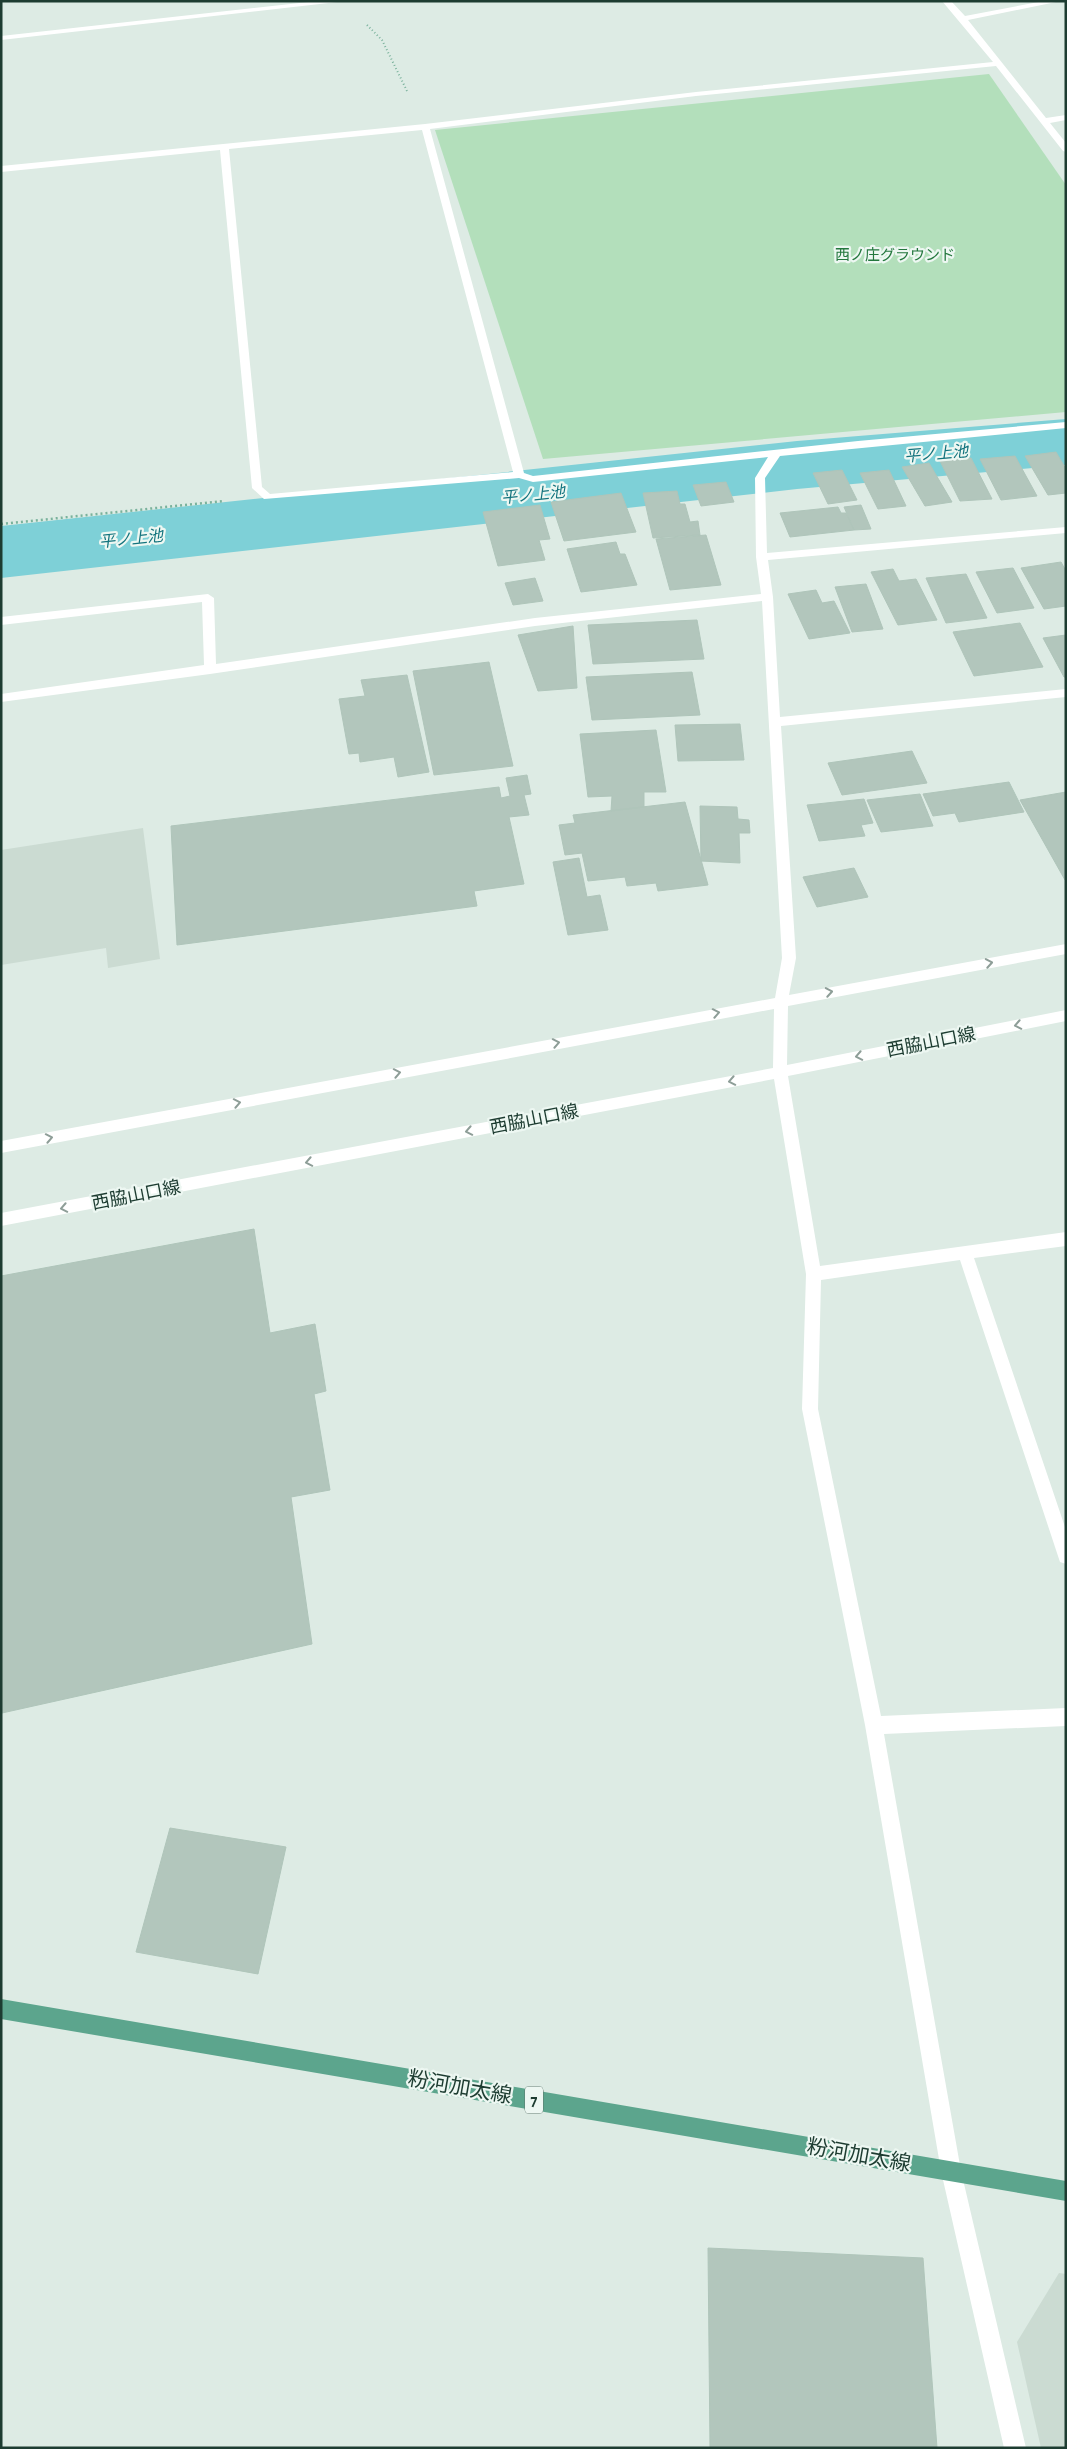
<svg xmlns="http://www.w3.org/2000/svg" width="1067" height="2449" font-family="'Alegreya Sans','Noto Sans JP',sans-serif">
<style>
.built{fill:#cbdbd2}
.green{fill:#b3dfbb}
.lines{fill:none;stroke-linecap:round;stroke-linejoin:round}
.river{fill:#7ed0d7;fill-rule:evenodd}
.building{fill:#b2c6bc;stroke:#afc5ba}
.path-far1{stroke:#7ab29c;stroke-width:2;stroke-dasharray:1 2.5;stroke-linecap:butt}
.path{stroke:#7ab29c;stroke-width:2.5;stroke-dasharray:2 3;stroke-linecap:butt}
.minor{fill:#fff;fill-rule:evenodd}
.major{fill:#5ca58d;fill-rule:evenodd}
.oneway{stroke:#8e9e98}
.labels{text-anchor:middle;stroke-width:4.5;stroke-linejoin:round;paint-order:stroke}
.far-park-label{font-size:15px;fill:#23773d;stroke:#edf7f2}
.far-water-label{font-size:16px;font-style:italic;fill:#12737d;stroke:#edf7f2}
.shield{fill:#edf7f2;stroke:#5b746b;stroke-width:1}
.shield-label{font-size:16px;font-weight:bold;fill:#1d3c31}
.street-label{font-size:18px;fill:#1d3c31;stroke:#edf7f2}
.near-street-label{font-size:21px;fill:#1d3c31;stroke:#edf7f2}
</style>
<rect width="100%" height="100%" fill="#ddebe4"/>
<path class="built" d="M 143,828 L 160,959 L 108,968 L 106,948 L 1,965 L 1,850 Z
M 1059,2273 L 1066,2274 L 1066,2448 L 1041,2448 L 1017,2342 Z"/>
<path class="green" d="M 989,74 L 1066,185 L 1066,412 L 543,459 L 435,130 Z"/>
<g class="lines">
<path class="river" d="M 1066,419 L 1066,465 L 797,489 L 1,578 L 1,526 L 797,441 Z"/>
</g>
<path class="building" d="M 1056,452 L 1066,469 L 1066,493 L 1048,495 L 1025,456 Z
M 1015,456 L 1037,496 L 1001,500 L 980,459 Z
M 971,458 L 992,499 L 960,501 L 940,461 Z
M 929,463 L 952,502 L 925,506 L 902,467 Z
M 842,470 L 857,500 L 828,504 L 813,473 Z
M 889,470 L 906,506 L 878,509 L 860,473 Z
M 726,482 L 734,502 L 701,506 L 693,485 Z
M 677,491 L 680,504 L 685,504 L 690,522 L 698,521 L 700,535 L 653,538 L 643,493 Z
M 621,493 L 636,532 L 564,541 L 551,502 Z
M 540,505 L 550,539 L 539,540 L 545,560 L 498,566 L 483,512 Z
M 861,505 L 871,529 L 854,530 L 844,507 Z
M 838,507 L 841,513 L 846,513 L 854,530 L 790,537 L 780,513 Z
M 706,535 L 721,585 L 670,590 L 656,539 Z
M 616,542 L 620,554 L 625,554 L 637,585 L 581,592 L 567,549 Z
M 1061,562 L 1066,571 L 1066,606 L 1044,609 L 1021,568 Z
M 1013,568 L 1034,608 L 997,613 L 976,572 Z
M 893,569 L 899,581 L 916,579 L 937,620 L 898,625 L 871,572 Z
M 966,574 L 987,618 L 946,623 L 926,578 Z
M 535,578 L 543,601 L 513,605 L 505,583 Z
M 866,584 L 883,629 L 852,632 L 835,587 Z
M 816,590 L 822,603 L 834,601 L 850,633 L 809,639 L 788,594 Z
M 697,620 L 704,659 L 593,664 L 588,625 Z
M 1020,623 L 1043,667 L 974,676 L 953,632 Z
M 573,626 L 577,688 L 538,691 L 518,635 Z
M 1066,635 L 1066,677 L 1064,677 L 1043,638 Z
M 489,662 L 513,766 L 434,775 L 413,671 Z
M 692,672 L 700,715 L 592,720 L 586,677 Z
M 407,675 L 429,772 L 398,777 L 394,757 L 360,762 L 359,753 L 349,754 L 339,699 L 365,696 L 361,680 Z
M 740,724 L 744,760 L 678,761 L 675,725 Z
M 656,730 L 666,792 L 644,792 L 644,807 L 611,811 L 612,796 L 588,797 L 580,734 Z
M 912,751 L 927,783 L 842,795 L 828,763 Z
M 527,775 L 531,794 L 524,795 L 529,815 L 509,817 L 524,884 L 474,891 L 477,906 L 177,945 L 171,826 L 499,787 L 501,798 L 510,796 L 506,778 Z
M 1009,782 L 1024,812 L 959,822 L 955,813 L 933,816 L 923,794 Z
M 1066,792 L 1066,880 L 1065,880 L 1020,800 Z
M 920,794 L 933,826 L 881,832 L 867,800 Z
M 864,799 L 873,823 L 861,825 L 865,836 L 819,841 L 807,805 Z
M 685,802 L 708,885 L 658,891 L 656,883 L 627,886 L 625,877 L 588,881 L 582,853 L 565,855 L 559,825 L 575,823 L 573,815 Z
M 700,806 L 737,807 L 738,819 L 749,820 L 750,833 L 739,833 L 740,863 L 701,861 Z
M 579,858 L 587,897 L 600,895 L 608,930 L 568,935 L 553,862 Z
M 854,868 L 868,897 L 817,907 L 803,877 Z
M 254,1229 L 270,1333 L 315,1324 L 326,1391 L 314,1394 L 330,1490 L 291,1497 L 312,1644 L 2,1713 L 1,1276 Z
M 170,1828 L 286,1847 L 258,1974 L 136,1952 Z
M 708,2248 L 923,2258 L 937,2448 L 710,2448 Z"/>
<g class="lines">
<path class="path-far1" d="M 367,25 L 382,40 L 407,91"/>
<path class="path" d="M 1,524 L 224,501"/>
<path class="minor" d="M 318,1 L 346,1 L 1,40 L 1,36 Z
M 942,1 L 951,1 L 965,16 L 1044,1 L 1061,1 L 968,20 L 1046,118 L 1066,115 L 1066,120 L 1050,123 L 1066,143 L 1066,152 L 1063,151 L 996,66 L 696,96 L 430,129 L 524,473 L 533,476 L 858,441 L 1066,422 L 1066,428 L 780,456 L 765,478 L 767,553 L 1066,527 L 1066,533 L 768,560 L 773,597 L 780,717 L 1066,689 L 1066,697 L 781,726 L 796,958 L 789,995 L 1066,944 L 1066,954 L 788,1006 L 787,1065 L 1066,1010 L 1066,1021 L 788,1076 L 820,1266 L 1066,1232 L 1066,1246 L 974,1258 L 1066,1530 L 1066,1564 L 1060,1562 L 1058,1556 L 960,1260 L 821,1280 L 818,1409 L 881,1716 L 1066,1708 L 1066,1726 L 884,1734 L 961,2171 L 1026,2448 L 1004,2448 L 941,2171 L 865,1725 L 802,1409 L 806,1274 L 774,1079 L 1,1226 L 1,1213 L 773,1068 L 774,1009 L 1,1153 L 1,1141 L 775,998 L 782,958 L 762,601 L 535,626 L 210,674 L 1,702 L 1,694 L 204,665 L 202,602 L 1,625 L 1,617 L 208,594 L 214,598 L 216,664 L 535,618 L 761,594 L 756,557 L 755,478 L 768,457 L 533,482 L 519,478 L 264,499 L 252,488 L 220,150 L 1,172 L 1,166 L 425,124 L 696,92 L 993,62 ZM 422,130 L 513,472 L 270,494 L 262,487 L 229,149 Z"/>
<path class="major" d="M 1,1999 L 1066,2181 L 1066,2201 L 1,2019 Z"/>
</g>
<defs><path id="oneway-chevron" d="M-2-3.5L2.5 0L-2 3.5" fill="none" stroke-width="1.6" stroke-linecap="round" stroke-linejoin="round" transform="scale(1.25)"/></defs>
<g class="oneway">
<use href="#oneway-chevron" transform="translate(989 963) rotate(-10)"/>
<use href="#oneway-chevron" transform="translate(829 992) rotate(-10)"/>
<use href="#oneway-chevron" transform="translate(716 1013) rotate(-11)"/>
<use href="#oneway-chevron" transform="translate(1018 1025) rotate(169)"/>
<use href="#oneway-chevron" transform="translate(556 1043) rotate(-11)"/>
<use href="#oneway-chevron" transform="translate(859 1056) rotate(169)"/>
<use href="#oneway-chevron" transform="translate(397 1073) rotate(-11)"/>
<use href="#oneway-chevron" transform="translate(732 1081) rotate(169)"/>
<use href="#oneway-chevron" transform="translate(237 1103) rotate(-11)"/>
<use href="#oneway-chevron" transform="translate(469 1131) rotate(169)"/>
<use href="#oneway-chevron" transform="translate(49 1138) rotate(-11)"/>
<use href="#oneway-chevron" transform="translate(309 1162) rotate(169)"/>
<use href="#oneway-chevron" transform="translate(64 1208) rotate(169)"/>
</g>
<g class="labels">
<g class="far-park-label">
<text x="895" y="260">西ノ庄グラウンド</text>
</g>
<g class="far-water-label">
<text transform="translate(936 453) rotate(-5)" y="6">平ノ上池</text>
<text transform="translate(533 494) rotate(-6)" y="6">平ノ上池</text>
<text transform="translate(131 538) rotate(-6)" y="6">平ノ上池</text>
</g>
<rect class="shield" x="525" y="2086.5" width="18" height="27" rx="4"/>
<g class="shield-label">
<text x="534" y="2106">7</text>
</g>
<g class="street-label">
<text transform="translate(931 1042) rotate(-11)" y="6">西脇山口線</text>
<text transform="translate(534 1119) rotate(-11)" y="6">西脇山口線</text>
<text transform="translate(136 1195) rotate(-11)" y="6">西脇山口線</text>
</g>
<g class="near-street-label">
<text transform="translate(460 2087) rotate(10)" y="7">粉河加太線</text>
<text transform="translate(859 2155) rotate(10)" y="7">粉河加太線</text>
</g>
</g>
<rect width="1067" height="2449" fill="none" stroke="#1d3c31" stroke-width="5"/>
</svg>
